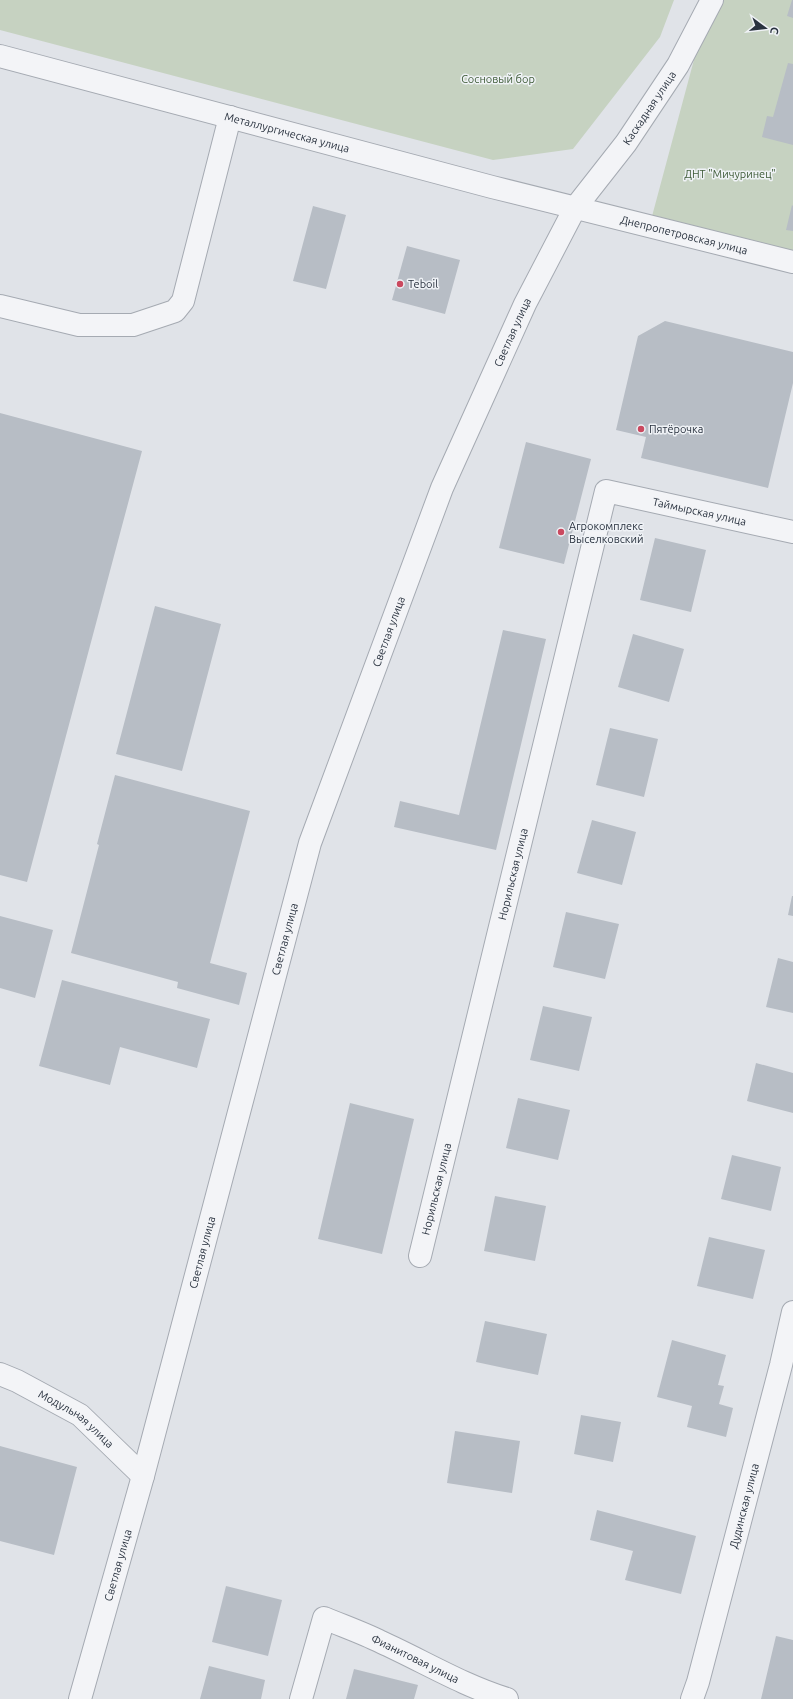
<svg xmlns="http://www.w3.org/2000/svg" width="793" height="1699" font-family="Ubuntu,sans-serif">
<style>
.green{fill:#c6d2c1}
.building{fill:#b7bdc5}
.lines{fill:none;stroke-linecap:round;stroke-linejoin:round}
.minor-casing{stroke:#a5aab2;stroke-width:24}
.minor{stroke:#f3f4f7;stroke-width:22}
.poi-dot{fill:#ca495f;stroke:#eff2f6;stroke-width:1.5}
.labels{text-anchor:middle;stroke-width:3;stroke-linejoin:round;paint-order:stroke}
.park-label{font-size:11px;fill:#3e5b37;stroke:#eff2f6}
.street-label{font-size:11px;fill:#29323f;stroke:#eff2f6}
.poi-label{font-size:11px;fill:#29323f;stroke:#eff2f6;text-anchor:start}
</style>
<rect width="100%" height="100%" fill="#e0e3e8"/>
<path class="green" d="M 0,0 L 674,0 L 660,37 L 573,149 L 493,160 L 0,30 Z
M 710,0 L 793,0 L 793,255 L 651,220 Z"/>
<path class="building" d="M 792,0 L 793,0 L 793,18 L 787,16 Z
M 788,63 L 793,64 L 793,145 L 762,137 L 767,116 L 773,117 Z
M 792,205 L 793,206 L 793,231 L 786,230 Z
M 313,206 L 346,215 L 326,289 L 293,281 Z
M 407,246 L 460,260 L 445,314 L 392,300 Z
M 665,321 L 793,352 L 793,383 L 768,488 L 641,458 L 646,437 L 616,430 L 638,336 Z
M 0,413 L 142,451 L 27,882 L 0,875 Z
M 526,442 L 591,459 L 564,564 L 499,548 Z
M 655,538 L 706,550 L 691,612 L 640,600 Z
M 155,606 L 221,624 L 182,771 L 116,754 Z
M 503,630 L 546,639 L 496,850 L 394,827 L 400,801 L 459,815 Z
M 633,634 L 684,649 L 669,702 L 618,687 Z
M 610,728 L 658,739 L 644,797 L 596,785 Z
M 115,775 L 250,811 L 210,963 L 247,973 L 239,1005 L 177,988 L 178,982 L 71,953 L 99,845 L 97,844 Z
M 592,820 L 636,832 L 622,885 L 577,873 Z
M 792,896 L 793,896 L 793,916 L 788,915 Z
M 566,912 L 619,924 L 605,979 L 553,967 Z
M 0,916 L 53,930 L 35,998 L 0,988 Z
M 778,958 L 793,962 L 793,1013 L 766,1007 Z
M 62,980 L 210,1019 L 197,1068 L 120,1047 L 110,1085 L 39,1066 Z
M 543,1006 L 592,1017 L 579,1071 L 530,1060 Z
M 756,1063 L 793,1073 L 793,1113 L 747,1101 Z
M 518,1098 L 570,1110 L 558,1160 L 506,1148 Z
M 350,1103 L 414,1119 L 382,1254 L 318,1239 Z
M 732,1155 L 781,1167 L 771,1211 L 721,1199 Z
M 495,1196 L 546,1206 L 535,1261 L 484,1251 Z
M 709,1237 L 765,1250 L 753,1299 L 697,1286 Z
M 485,1321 L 547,1334 L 538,1375 L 476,1362 Z
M 672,1340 L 726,1355 L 718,1385 L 724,1386 L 719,1404 L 733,1408 L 726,1437 L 687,1427 L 692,1406 L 657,1397 Z
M 581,1415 L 621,1422 L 613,1462 L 574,1454 Z
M 455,1431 L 520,1441 L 512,1493 L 447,1483 Z
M 0,1446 L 77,1467 L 54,1555 L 0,1541 Z
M 597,1510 L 696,1536 L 681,1594 L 625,1580 L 633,1551 L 590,1540 Z
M 226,1586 L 282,1600 L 268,1656 L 212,1642 Z
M 776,1636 L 793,1640 L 793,1699 L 761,1699 Z
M 209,1666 L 265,1680 L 261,1699 L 200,1699 Z
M 354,1669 L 418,1685 L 414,1699 L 346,1699 Z"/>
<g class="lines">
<defs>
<g id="minor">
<path id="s1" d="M 0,56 L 492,187 L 793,262"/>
<path d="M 0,306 L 79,325 L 133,325 L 175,311 L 183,301 L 230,117"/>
<path id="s2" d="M 420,1256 L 606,491 L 793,532"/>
<path id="s3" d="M 0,1374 L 17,1381 L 80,1415 L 143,1476"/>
<path id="s4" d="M 80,1699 L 143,1476 L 310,843 L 442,488 L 525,304 L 575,208 L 626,143 L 678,65 L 712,0"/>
<path id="s5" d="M 301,1699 L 324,1618 C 343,1626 363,1633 381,1642 C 423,1661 462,1685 507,1699"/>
<path id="s6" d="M 692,1699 L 698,1682 L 781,1365 L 793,1312"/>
</g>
</defs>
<use href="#minor" class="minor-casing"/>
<use href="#minor" class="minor"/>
</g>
<g class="poi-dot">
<circle cx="400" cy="284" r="4"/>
<circle cx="641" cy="429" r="4"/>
<circle cx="561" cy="532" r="4"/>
</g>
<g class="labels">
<g class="park-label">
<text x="498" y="83">Сосновый бор</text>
<text x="730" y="178">ДНТ "Мичуринец"</text>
</g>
<g class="street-label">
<text dy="4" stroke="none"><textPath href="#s4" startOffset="1700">Каскадная улица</textPath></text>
<text dy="4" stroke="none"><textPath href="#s1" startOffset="297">Металлургическая улица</textPath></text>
<text dy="4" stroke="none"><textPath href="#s1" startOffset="707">Днепропетровская улица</textPath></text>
<text dy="4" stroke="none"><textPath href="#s4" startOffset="1436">Светлая улица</textPath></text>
<text dy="4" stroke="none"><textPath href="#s2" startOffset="883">Таймырская улица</textPath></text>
<text dy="4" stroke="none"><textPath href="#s4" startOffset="1112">Светлая улица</textPath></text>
<text dy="4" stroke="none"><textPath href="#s2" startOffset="393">Норильская улица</textPath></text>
<text dy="4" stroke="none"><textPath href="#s4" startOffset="787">Светлая улица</textPath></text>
<text dy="4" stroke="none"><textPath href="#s2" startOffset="69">Норильская улица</textPath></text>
<text dy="4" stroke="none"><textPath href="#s4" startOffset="463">Светлая улица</textPath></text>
<text dy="4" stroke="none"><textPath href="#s3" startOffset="89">Модульная улица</textPath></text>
<text dy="4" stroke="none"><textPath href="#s6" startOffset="200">Дудинская улица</textPath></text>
<text dy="4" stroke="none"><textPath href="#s4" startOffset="139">Светлая улица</textPath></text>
<text dy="4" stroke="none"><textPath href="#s5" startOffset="184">Фианитовая улица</textPath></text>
</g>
<g class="poi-label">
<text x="408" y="288">Teboil</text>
<text x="649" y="433">Пятёрочка</text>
<text x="569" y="530">Агрокомплекс<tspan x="569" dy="13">Выселковский</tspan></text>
</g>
</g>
<g transform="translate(765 28) rotate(105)" stroke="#eff2f6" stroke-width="3" paint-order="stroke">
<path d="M0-3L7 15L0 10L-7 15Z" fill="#29323f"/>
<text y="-6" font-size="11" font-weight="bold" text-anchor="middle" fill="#29323f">С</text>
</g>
</svg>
